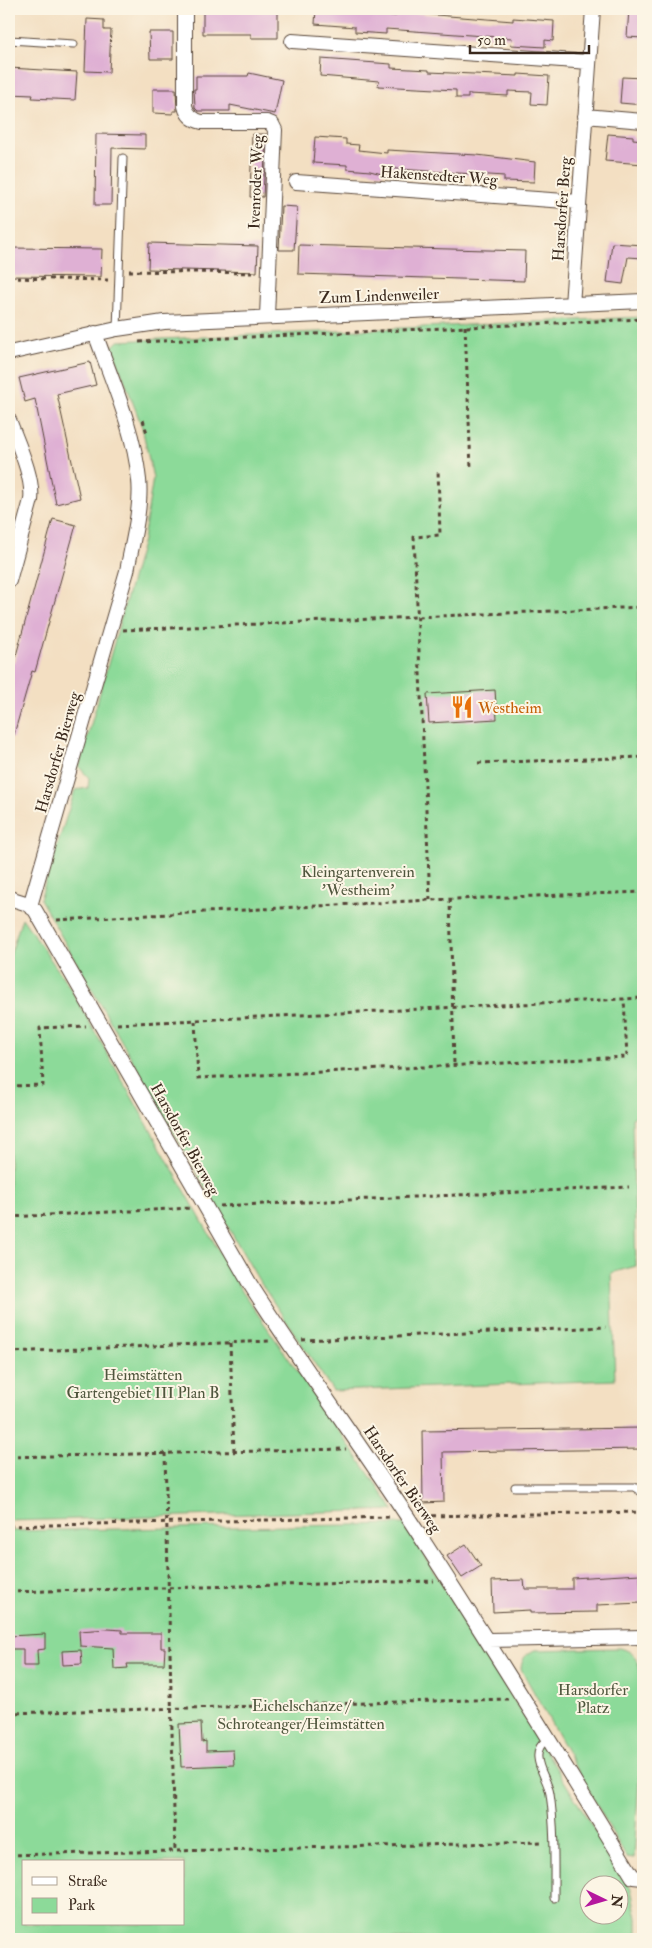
<svg xmlns="http://www.w3.org/2000/svg" width="652" height="1948" font-family="'IM FELL Double Pica',serif">
<style>
.green{fill:#8cda99;stroke:#64825c;fill-rule:evenodd}
.building{fill:#dfb0d4}
.lines{fill:none;stroke-linecap:round;stroke-linejoin:round}
.lane-casing{stroke:#574537;stroke-width:9}
.street-casing{stroke:#574537;stroke-width:16}
.path{stroke:#574537;stroke-width:3;stroke-dasharray:4 4;stroke-linecap:butt}
.lane{stroke:#fff;stroke-width:7}
.street{stroke:#fff;stroke-width:14}
.labels{text-anchor:middle;stroke-width:4;stroke-linejoin:round;paint-order:stroke}
.street-label{font-size:16px;fill:#3b2a1e;stroke:#fcf5e5}
.food-label{font-size:16px;fill:#c56008;stroke:#fcf5e5;text-anchor:start}
.park-label{font-size:16px;fill:#4f563d;stroke:#fcf5e5}
</style>
<rect width="100%" height="100%" fill="#fcf5e5"/>
<filter id="ink" filterUnits="userSpaceOnUse"><feTurbulence type="fractalNoise" baseFrequency=".02" numOctaves="2"/><feDisplacementMap in="SourceGraphic" scale="10" xChannelSelector="R" yChannelSelector="G"/><feConvolveMatrix kernelMatrix="1 2 1 2 8 2 1 2 1" color-interpolation-filters="sRGB"/></filter>
<filter id="wash" filterUnits="userSpaceOnUse"><feTurbulence type="fractalNoise" baseFrequency=".0096" numOctaves="4" result="noise"/><feDisplacementMap in="SourceGraphic" scale="20" xChannelSelector="R" yChannelSelector="G"/><feGaussianBlur stdDeviation="1.12" result="paint"/><feColorMatrix in="noise" values="0 0 0 0 0 0 0 0 0 0 0 0 0 0 0 0 0 1.4 0 .05"/><feComposite in="paint" operator="in"/></filter>
<g filter="url(#wash)">
<rect width="100%" height="100%" fill="#f3dfc2"/>
<path class="green" d="M 643,317 L 643,1113 L 632,1118 L 636,1266 L 611,1273 L 615,1380 L 333,1391 L 258,1279 L 40,899 L 75,790 L 88,788 L 89,778 L 79,767 L 143,540 L 153,478 L 142,427 L 112,347 L 118,341 Z
M 22,918 L 69,986 L 241,1290 L 394,1510 L 9,1521 L 9,959 Z
M 405,1524 L 631,1889 L 637,1918 L 637,1939 L 9,1939 L 9,1531 ZM 24,1862 L 184,1862 L 184,1924 L 24,1924 ZM 590,1886 L 620,1886 L 620,1916 L 590,1916 Z
M 620,1648 C 634,1651 640,1661 640,1675 L 643,1676 L 643,1714 L 634,1858 L 626,1857 L 521,1669 C 522,1659 525,1654 535,1650 Z"/>
<g id="blocks">
<path class="building" d="M 203,9 L 278,9 L 278,38 L 251,38 L 251,34 L 203,34 Z
M 316,9 L 368,9 L 368,14 L 396,16 L 397,12 L 513,21 L 513,18 L 554,21 L 553,41 L 545,40 L 545,47 L 511,45 L 512,38 L 386,29 L 386,34 L 355,32 L 355,27 L 315,24 Z
M 629,9 L 643,9 L 643,38 L 627,37 Z
M 87,19 L 104,20 L 104,30 L 111,30 L 109,72 L 85,71 Z
M 149,32 L 173,32 L 173,59 L 150,59 Z
M 321,59 L 391,64 L 391,68 L 429,70 L 429,72 L 518,76 L 518,74 L 549,76 L 547,105 L 531,104 L 532,92 L 508,91 L 508,96 L 468,94 L 468,98 L 456,98 L 456,90 L 378,86 L 379,81 L 320,76 Z
M 9,68 L 77,72 L 75,100 L 32,98 L 33,95 L 9,94 Z
M 249,73 L 282,80 L 275,114 L 230,105 L 230,111 L 198,111 L 195,108 L 194,89 L 196,89 L 196,76 L 248,76 Z
M 622,77 L 643,78 L 643,105 L 620,103 Z
M 153,89 L 176,89 L 177,111 L 173,111 L 173,114 L 153,113 Z
M 96,134 L 145,135 L 145,149 L 112,148 L 111,205 L 95,205 Z
M 252,134 L 266,134 L 263,197 L 250,197 Z
M 608,134 L 633,136 L 633,139 L 643,140 L 643,164 L 605,161 Z
M 315,137 L 346,139 L 346,144 L 359,145 L 358,150 L 387,153 L 387,150 L 477,155 L 535,162 L 534,182 L 504,181 L 504,176 L 383,168 L 382,174 L 370,171 L 347,169 L 347,165 L 313,163 Z
M 281,206 L 297,207 L 294,250 L 279,250 Z
M 149,243 L 258,246 L 257,272 L 148,269 Z
M 612,243 L 643,245 L 643,258 L 628,257 L 623,284 L 607,282 Z
M 299,245 L 525,251 L 524,281 L 298,274 Z
M 9,248 L 102,249 L 101,277 L 9,276 Z
M 90,362 L 96,385 L 57,394 L 80,498 L 56,504 L 35,399 L 25,402 L 19,378 Z
M 53,519 L 76,525 L 35,672 L 32,671 L 13,738 L 9,738 L 9,661 L 14,663 Z
M 495,690 L 497,719 L 429,723 L 427,694 Z
M 643,1428 L 643,1449 L 443,1452 L 444,1502 L 423,1503 L 422,1431 Z
M 466,1544 L 481,1566 L 462,1578 L 447,1556 Z
M 640,1574 L 641,1603 L 597,1605 L 597,1612 L 530,1613 L 530,1610 L 493,1612 L 492,1581 L 524,1580 L 525,1589 L 572,1589 L 572,1578 Z
M 108,1629 L 122,1630 L 122,1633 L 161,1633 L 161,1648 L 165,1648 L 164,1664 L 127,1664 L 128,1668 L 114,1669 L 113,1648 L 80,1646 L 79,1631 Z
M 45,1634 L 45,1649 L 37,1650 L 38,1666 L 23,1666 L 23,1649 L 9,1649 L 9,1636 Z
M 81,1650 L 82,1664 L 63,1665 L 62,1651 Z
M 201,1723 L 202,1742 L 206,1741 L 206,1751 L 233,1750 L 234,1765 L 181,1767 L 179,1724 Z"/>
</g>
</g>
<g filter="url(#ink)">
<use href="#blocks" fill-opacity="0" stroke="#574537" stroke-width="1"/>
<g class="lines">
<defs>
<path id="lane" d="M 9,40 L 74,44
M 117,329 L 123,158
M 515,1487 L 634,1487 L 643,1493
M 548,1738 C 542,1744 537,1748 538,1758 C 539,1771 548,1781 550,1794 C 555,1828 554,1864 554,1898"/>
<path id="street" d="M 185,9 L 185,106 C 187,115 193,120 202,122 L 267,122 L 272,124 L 275,130 L 267,316
M 292,41 L 589,62
M 585,116 L 643,121
M 296,182 L 579,202
M 572,305 L 593,9
M 9,353 L 117,329 L 164,322 L 643,301
M 9,420 C 17,442 34,477 31,500 L 9,581
M 9,898 L 25,903 L 35,910 L 250,1284 C 301,1364 357,1440 409,1519 C 486,1637 560,1757 633,1877 L 643,1878
M 30,906 L 127,571 C 132,544 142,507 139,480 C 134,429 112,381 95,333
M 488,1640 L 643,1637"/>
</defs>
<use href="#lane" class="lane-casing"/>
<use href="#street" class="street-casing"/>
<path class="path" d="M 129,271 L 256,273
M 9,278 L 108,280
M 465,326 L 471,468
M 139,342 L 643,319
M 143,420 L 147,433
M 123,630 L 643,607
M 478,763 L 643,757
M 450,899 L 454,1065
M 430,900 L 414,537 L 440,535 L 438,469
M 57,920 L 430,900 L 643,892
M 195,1021 L 198,1078 L 627,1057 L 624,999
M 117,1024 L 643,998
M 9,1086 L 43,1085 L 40,1028 L 86,1026
M 220,1206 L 629,1187
M 9,1217 L 192,1208
M 302,1340 L 606,1327
M 230,1343 L 234,1452
M 9,1352 L 271,1341
M 165,1453 L 175,1851
M 9,1457 L 346,1449
M 424,1516 L 643,1512
M 9,1526 L 391,1517
M 9,1592 L 434,1581
M 9,1713 L 508,1699
M 9,1855 L 543,1842"/>
<use href="#lane" class="lane"/>
<use href="#street" class="street"/>
</g>
</g>
<defs>
<symbol id="restaurant-bare" viewBox="-9 -9 18 18"><path d="M-5-6h1v4h1v-4h1v4h1v-4h1v5L-1.5 .5V6h-2V.5L-5-1ZM5-6V6H3V1.5H1.5Q1.5-4 5-6Z" fill="#e8710a" stroke="#fcf5e5" stroke-width="2.5" paint-order="stroke"/></symbol>
</defs>
<g fill-rule="evenodd">
<use href="#restaurant-bare" x="446" y="691" width="32" height="32"/>
</g>
<g class="labels">
<g class="street-label">
<text transform="translate(439 175) rotate(4)" y="6">Hakenstedter Weg</text>
<text transform="translate(255 182) rotate(-88)" y="6">Ivenroder Weg</text>
<text transform="translate(561 209) rotate(-86)" y="6">Harsdorfer Berg</text>
<text transform="translate(379 295) rotate(-2)" y="6">Zum Lindenweiler</text>
<text transform="translate(57 752) rotate(-74)" y="6">Harsdorfer Bierweg</text>
<text transform="translate(186 1139) rotate(61)" y="6">Harsdorfer Bierweg</text>
<text transform="translate(403 1479) rotate(56)" y="6">Harsdorfer Bierweg</text>
</g>
<g class="food-label">
<text x="478" y="713">Westheim</text>
</g>
<g class="park-label">
<text x="358" y="877">Kleingartenverein<tspan x="358" dy="18">'Westheim'</tspan></text>
<text x="143" y="1380">Heimstätten<tspan x="143" dy="18">Gartengebiet III Plan B</tspan></text>
<text x="593" y="1695">Harsdorfer<tspan x="593" dy="18">Platz</tspan></text>
<text x="301" y="1711">Eichelschanze /<tspan x="301" dy="18">Schroteanger/Heimstätten</tspan></text>
</g>
</g>
<rect width="652" height="1948" fill="none" stroke="#fcf5e5" stroke-width="30"/>
<rect x="22" y="1860" width="162" height="65" fill="#fcf5e5" stroke="#afa495"/>
<rect x="32" y="1877" width="25" height="8" fill="#ffffff" stroke="#afa495"/>
<text x="68" y="1886" font-size="15" fill="#3b2a1e">Straße</text>
<rect x="32" y="1898" width="25" height="15" fill="#8cda99" stroke="#afa495"/>
<text x="68" y="1910" font-size="15" fill="#3b2a1e">Park</text>
<g transform="translate(604 1900) rotate(95)"><circle r="24" fill="#fcf5e5" stroke="#afa495"/>
<path d="M0-4L9 19L0 12L-9 19Z" fill="#b5179e"/>
<text y="-8" font-size="14" font-weight="bold" text-anchor="middle" fill="#3b2a1e">N</text>
</g>
<path d="M470 45v8h119v-8" fill="none" stroke="#3b2a1e" stroke-width="2.5"/>
<text x="477" y="45" font-size="15" fill="#3b2a1e" stroke="#fcf5e5" stroke-width="4" paint-order="stroke">50 m</text>
</svg>
